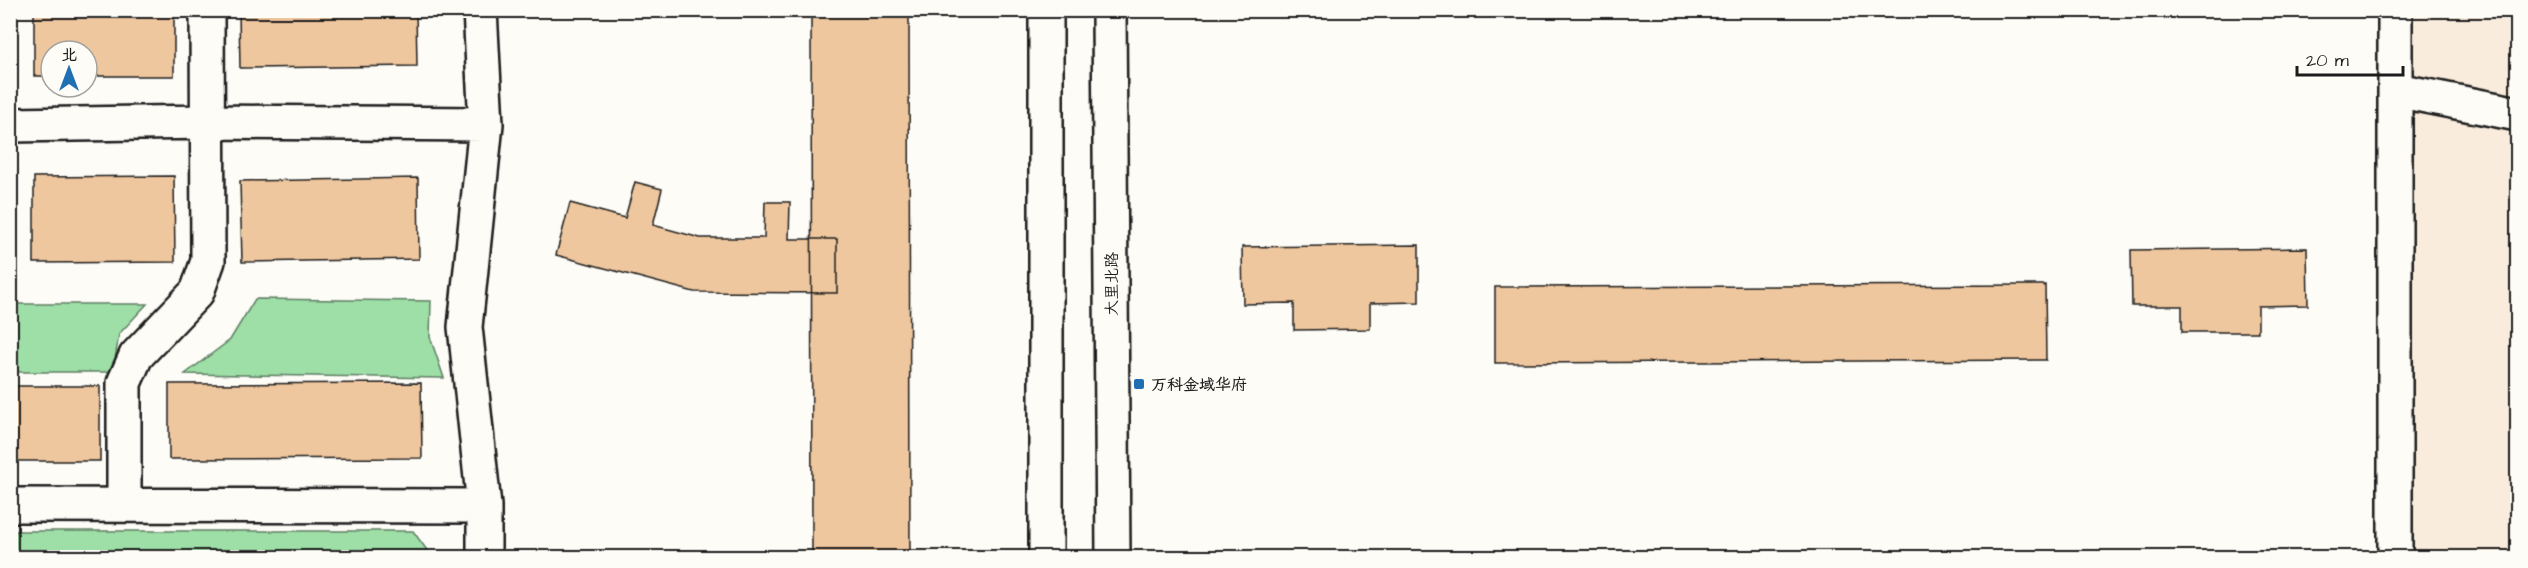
<svg xmlns="http://www.w3.org/2000/svg" width="2528" height="568" font-family="'Architects Daughter','LXGW WenKai TC',sans-serif">
<style>
.built{fill:#f9ecdc}
.green{fill:#9edea7;stroke:#5d7d62;stroke-width:1.5}
.building{fill:#efc79e;stroke:#1c1c1c;stroke-width:1.5}
.lines{fill:none;stroke-linecap:round;stroke-linejoin:round}
.minor-casing{stroke:#1c1c1c;stroke-width:38}
.major-casing{stroke:#1c1c1c;stroke-width:38}
.minor{stroke:#fdfcf7;stroke-width:33}
.major{stroke:#fdfcf7;stroke-width:33}
.poi-dot{fill:#1f6fb2;stroke:#fdfcf7;stroke-width:2}
.labels{text-anchor:middle;stroke-width:4.5;stroke-linejoin:round;paint-order:stroke}
.street-label{font-size:16px;fill:#1c1c1c;stroke:#fdfcf7}
.poi-label{font-size:16px;font-weight:bold;fill:#1c1c1c;stroke:#fdfcf7;text-anchor:start}
</style>
<rect width="100%" height="100%" fill="#fdfcf7"/>
<filter id="ink" filterUnits="userSpaceOnUse"><feTurbulence type="fractalNoise" baseFrequency=".0167" numOctaves="2"/><feDisplacementMap in="SourceGraphic" scale="12" xChannelSelector="R" yChannelSelector="G"/><feConvolveMatrix kernelMatrix="1 2 1 2 8 2 1 2 1" color-interpolation-filters="sRGB"/></filter>
<g filter="url(#ink)">
<path class="built" d="M 2410,11 L 2517,11 L 2517,557 L 2412,557 Z"/>
<path class="green" d="M 255,299 L 431,301 L 430,337 L 444,378 L 185,374 L 230,340 Z
M 11,304 L 147,304 L 119,334 L 113,372 L 11,372 Z
M 11,531 L 413,531 L 432,557 L 11,558 Z"/>
<path class="building" d="M 34,10 L 174,10 L 174,76 L 87,76 L 87,51 L 51,51 L 51,76 L 34,76 Z
M 239,10 L 416,10 L 417,66 L 240,68 Z
M 811,10 L 909,10 L 910,558 L 812,558 Z
M 174,176 L 175,262 L 34,263 L 34,177 Z
M 418,178 L 419,259 L 242,262 L 240,181 Z
M 635,182 L 662,189 L 653,225 L 700,238 L 764,238 L 765,202 L 790,202 L 789,239 L 837,239 L 837,293 L 694,292 L 556,255 L 570,203 L 625,218 Z
M 1419,245 L 1419,302 L 1370,303 L 1370,329 L 1294,330 L 1294,303 L 1243,304 L 1242,247 Z
M 2307,248 L 2308,305 L 2258,306 L 2258,332 L 2182,332 L 2182,306 L 2132,306 L 2131,250 Z
M 2045,285 L 2046,360 L 1495,363 L 1495,287 Z
M 421,383 L 422,458 L 169,459 L 169,384 Z
M 10,386 L 100,386 L 100,461 L 10,461 Z
M 2518,425 L 2518,558 L 2516,558 Z
M 420,553 L 420,558 L 167,558 L 167,555 Z
M 10,556 L 125,556 L 125,558 L 10,558 Z"/>
<g class="lines">
<defs>
<path id="minor" d="M 480,10 L 486,124 L 465,327 L 484,506 L 484,558
M 2395,10 L 2395,558
M 2396,90 L 2518,114
M 10,125 L 207,122 L 486,124
M 124,504 L 124,383 L 136,356 L 197,292 L 208,261 L 207,10
M 10,505 L 484,506"/>
<path id="major" d="M 1046,10 L 1046,558
M 1109,10 L 1113,558"/>
</defs>
<use href="#minor" class="minor-casing"/>
<use href="#major" class="major-casing"/>
<use href="#minor" class="minor"/>
<use href="#major" class="major"/>
</g>
</g>
<rect class="poi-dot" x="1133" y="378" width="12" height="12" rx="3"/>
<g class="labels">
<g class="street-label">
<text transform="translate(1111 284) rotate(-90)" y="6">大里北路</text>
</g>
<g class="poi-label">
<text x="1151" y="390">万科金域华府</text>
</g>
</g>
<rect width="2528" height="568" fill="none" stroke="#fdfcf7" stroke-width="36"/>
<rect x="18" y="18" width="2492" height="532" fill="none" stroke="#1c1c1c" stroke-width="2" filter="url(#ink)"/>
<g transform="translate(69 69)"><circle r="28" fill="#fdfcf7" stroke="#a3a29f" stroke-width="1.5"/>
<path d="M0-4.5L10 22L0 15L-10 22Z" fill="#1f6fb2"/>
<text y="-9" font-size="16" font-weight="bold" text-anchor="middle" fill="#1c1c1c">北</text>
</g>
<path d="M2297 66v9h106v-9" fill="none" stroke="#1c1c1c" stroke-width="3"/>
<text x="2306" y="66" font-size="18" fill="#1c1c1c" stroke="#fdfcf7" stroke-width="4.5" paint-order="stroke">20 m</text>
</svg>
